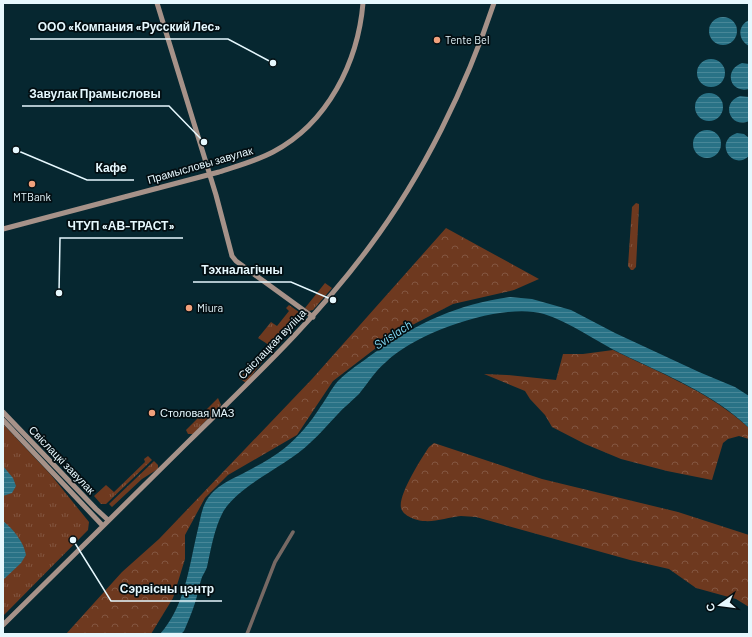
<svg xmlns="http://www.w3.org/2000/svg" width="752" height="637" font-family="Barlow,sans-serif">
<style>
.grass{fill:url(#grass-tufts)}
.forest{fill:url(#forest-crowns)}
.water{fill:url(#water-rules)}
.lines{fill:none;stroke-linecap:round;stroke-linejoin:round}
.street{stroke:#766964;stroke-width:3.5}
.secondary{stroke:#a69289;stroke-width:5}
.poi-dot{fill:#f1a17c;stroke:#030e12;stroke-width:1.5}
.labels{text-anchor:middle;stroke-width:3.5;stroke-linejoin:round;paint-order:stroke}
.poi-label{font-size:11px;fill:#e6f8fe;stroke:#030e12;text-anchor:start}
.street-label{font-size:11px;fill:#e6f8fe;stroke:#030e12}
.water-label{font-size:12px;font-style:italic;fill:#87e2fe;stroke:#030e12}
.leader{fill:none;stroke:#e6f8fe;stroke-width:1.5}
.callout-dot{fill:#e6f8fe;stroke:#030e12;stroke-width:1.5}
.callout-label{font-size:12px;text-anchor:middle;font-weight:bold;fill:#e6f8fe;stroke:#030e12;stroke-width:3.5;stroke-linejoin:round;paint-order:stroke}
</style>
<defs>
<pattern id="grass-tufts" width="24" height="20" patternUnits="userSpaceOnUse"><rect width="24" height="20" fill="#6e391f"/><path d="M3 7l-1-3M5 7V3M7 7l1-3M15 17l-1-3M17 17v-4M19 17l1-3" fill="none" stroke="#835641"/></pattern>
<pattern id="forest-crowns" width="20" height="18" patternUnits="userSpaceOnUse"><rect width="20" height="18" fill="#6e391f"/><path d="M2 6a3 3 0 1 1 6 0M12 15a3 3 0 1 1 6 0" fill="none" stroke="#835641"/></pattern>
<pattern id="water-rules" width="6" height="5" patternUnits="userSpaceOnUse"><rect width="6" height="5" fill="#297286"/><path d="M0 2.5h6" fill="none" stroke="#488798"/></pattern>
</defs>
<rect width="100%" height="100%" fill="#062730"/>
<path class="grass" d="M 636,203 L 639,204 L 639,207 L 636,267 L 633,270 L 631,270 L 628,266 L 632,207 Z
M 325,283 L 332,288 L 313,310 L 309,311 L 305,308 Z
M 289,305 L 299,312 L 269,345 L 258,338 L 271,322 L 277,326 L 289,311 L 286,308 Z
M 265,355 L 266,357 L 246,383 L 239,378 L 257,360 Z
M 218,398 L 221,405 L 193,434 L 188,434 L 186,430 Z
M 3,424 L 51,475 L 89,522 L 88,530 L 3,616 Z
M 148,456 L 152,460 L 106,504 L 101,504 L 94,496 L 106,485 L 114,492 L 145,462 L 144,459 Z
M 154,461 L 158,465 L 158,469 L 142,479 L 112,507 L 109,504 Z"/>
<path class="forest" d="M 446,228 L 539,279 L 514,290 L 453,304 L 393,335 L 333,381 L 297,435 L 228,475 L 205,498 L 185,535 L 185,559 L 173,598 L 151,634 L 66,634 L 122,572 L 159,539 L 312,379 Z
M 613,350 C 660,373 710,392 749,428 L 749,439 L 739,436 L 728,439 L 723,443 L 712,480 L 667,471 L 621,459 L 585,444 L 552,427 L 545,415 L 530,399 L 525,391 L 484,374 L 507,375 L 556,380 L 563,354 L 583,354 Z
M 434,443 L 542,479 L 678,512 L 749,535 L 749,607 L 736,599 L 696,588 L 669,569 L 630,560 L 476,517 C 471,517 466,516 461,516 C 449,517 436,522 424,521 C 417,521 403,516 401,508 C 398,495 421,459 429,447 Z"/>
<path class="water" d="M709 31a14 14 0 1 1 28 0a14 14 0 1 1-28 0Z
M 749,20 L 749,46 C 738,40 737,26 749,20 Z
M697 73a14 14 0 1 1 28 0a14 14 0 1 1-28 0Z
M 742,63 L 749,64 L 749,89 C 730,94 723,70 742,63 Z
M695 107a14 14 0 1 1 28 0a14 14 0 1 1-28 0Z
M 740,96 L 749,97 L 749,121 C 730,129 720,103 740,96 Z
M693 144a14 14 0 1 1 28 0a14 14 0 1 1-28 0Z
M 737,133 L 744,134 L 749,138 L 749,156 C 732,172 713,141 737,133 Z
M 510,297 L 532,299 L 571,310 L 615,333 L 699,372 L 735,387 L 749,396 L 749,428 C 714,394 666,375 622,354 C 597,342 570,322 544,314 C 502,302 417,332 386,362 C 375,371 368,383 359,394 C 352,401 344,407 337,415 C 328,424 320,434 311,442 C 286,467 239,484 223,512 C 214,529 211,549 207,567 C 206,570 204,573 202,577 C 199,585 198,594 195,603 C 192,612 188,622 184,631 L 181,634 L 160,634 C 185,606 189,567 197,533 C 200,522 201,508 208,498 C 216,486 230,480 242,474 C 257,466 273,458 286,447 C 300,435 311,422 321,406 C 327,398 331,389 338,381 C 349,370 362,362 374,353 C 417,323 458,304 510,297 Z
M 3,466 L 13,478 L 16,486 L 12,493 L 3,496 Z
M 3,521 C 13,529 24,542 26,555 L 21,563 L 3,580 Z"/>
<g class="lines">
<path class="street" d="M 247,634 L 275,562 L 293,532"/>
<path class="secondary" d="M 157,3 L 216,195 L 232,256 L 236,261 L 313,317
M 3,229 L 219,172 C 237,166 256,161 273,152 C 328,123 358,62 363,3
M 3,412 L 96,509 L 108,520
M 3,420 L 103,526
M 3,625 C 65,564 127,502 189,441 C 253,378 317,318 370,246 C 423,175 466,87 494,3"/>
</g>
<g class="poi-dot">
<circle cx="437" cy="40" r="4"/>
<circle cx="32" cy="184" r="4"/>
<circle cx="189" cy="308" r="4"/>
<circle cx="152" cy="413" r="4"/>
</g>
<g class="labels">
<g class="poi-label">
<text x="445" y="44">Tente Bel</text>
<text x="32" y="201" text-anchor="middle">MTBank</text>
<text x="197" y="312">Miura</text>
<text x="160" y="417">Столовая МАЗ</text>
</g>
<g class="street-label">
<text transform="translate(200 165) rotate(-16)" y="4">Прамысловы завулак</text>
<text transform="translate(272 344) rotate(-46)" y="4">Свіслацкая вуліца</text>
<text transform="translate(62 460) rotate(46)" y="4">Свіслацкі завулак</text>
</g>
<g class="water-label">
<text transform="translate(393 335) rotate(-33)" y="4">Svislach</text>
</g>
</g>
<path class="leader" d="M273 63L228 39H30M204 142L169 106H22M16 150L87 180H134M59 293L60 238H183M333 300L291 282H193M73 540L111 601H222"/>
<g class="callout-dot">
<circle cx="273" cy="63" r="4"/>
<circle cx="204" cy="142" r="4"/>
<circle cx="16" cy="150" r="4"/>
<circle cx="59" cy="293" r="4"/>
<circle cx="333" cy="300" r="4"/>
<circle cx="73" cy="540" r="4"/>
</g>
<g class="callout-label">
<text x="129" y="31">ООО «Компания «Русский Лес»</text>
<text x="95" y="98">Завулак Прамысловы</text>
<text x="111" y="172">Кафе</text>
<text x="121" y="230">ЧТУП «АВ-ТРАСТ»</text>
<text x="242" y="274">Тэхналагічны</text>
<text x="167" y="593">Сэрвісны цэнтр</text>
</g>
<rect width="752" height="637" fill="none" stroke="#e6f8fe" stroke-width="8"/>
<g transform="translate(720 605) rotate(256)" stroke="#030e12" stroke-width="3" paint-order="stroke">
<path d="M0-3L7 15L0 10L-7 15Z" fill="#e6f8fe"/>
<text y="-6" font-size="11" font-weight="bold" text-anchor="middle" fill="#e6f8fe">С</text>
</g>
</svg>
